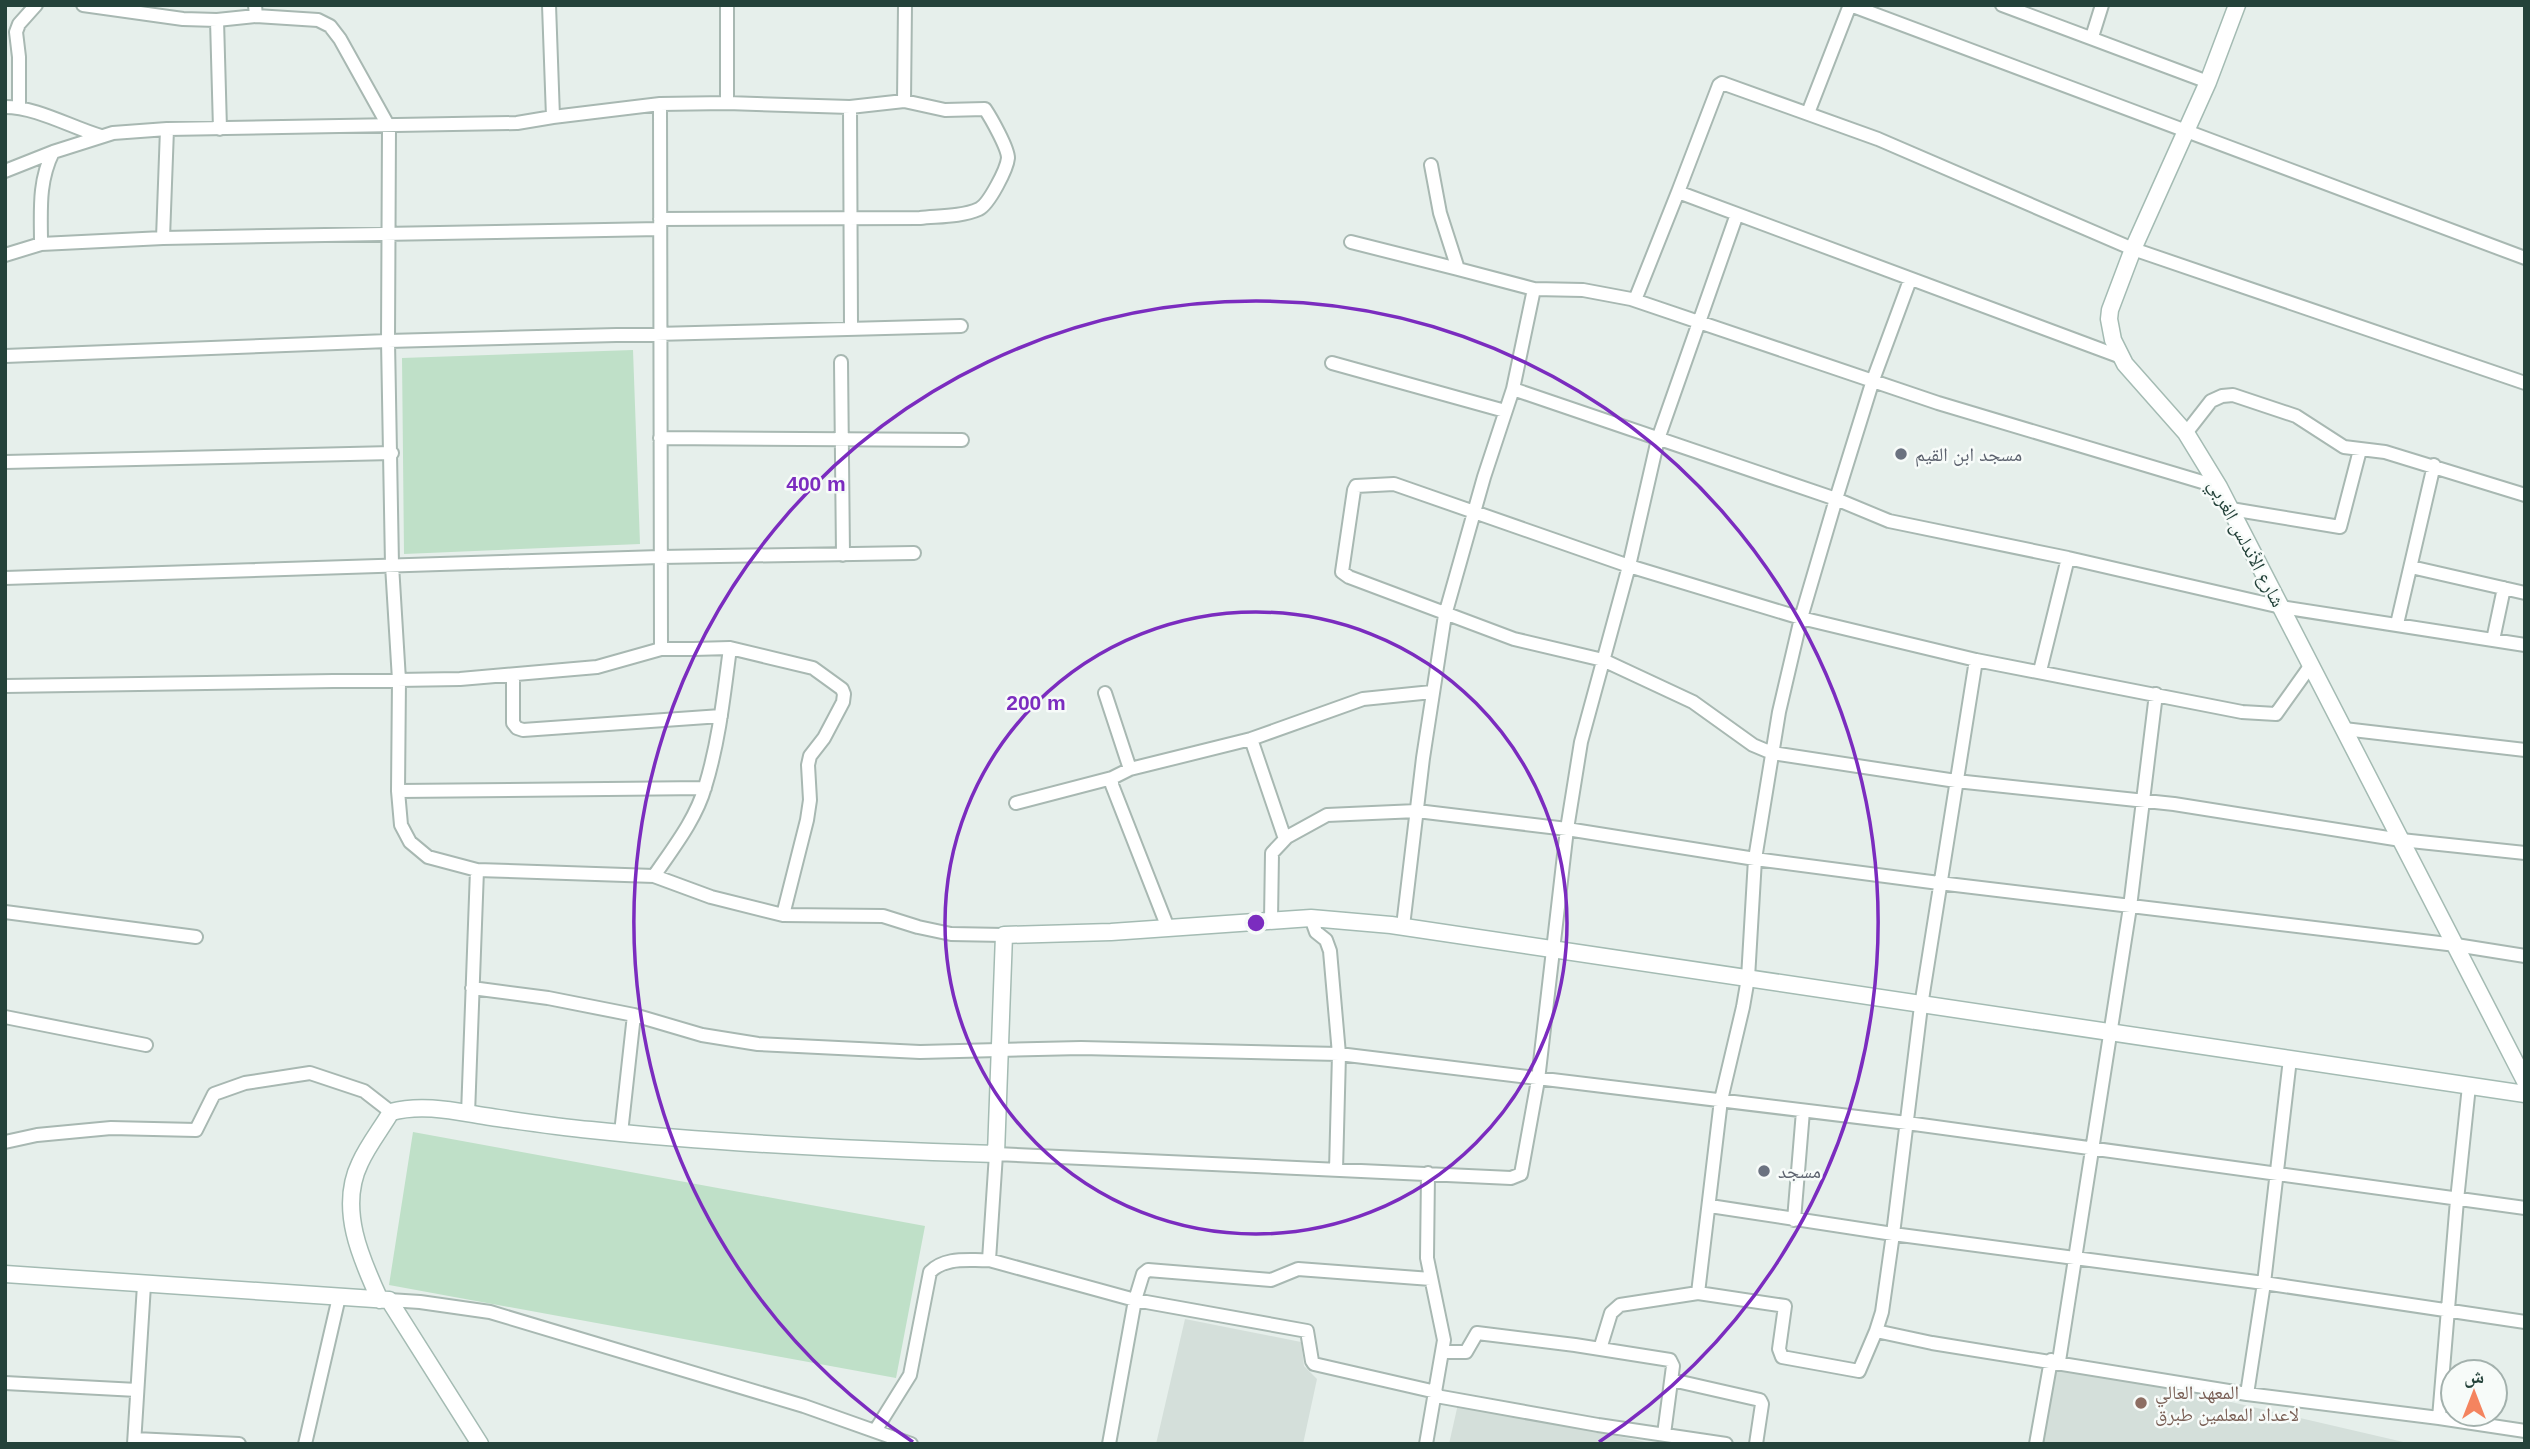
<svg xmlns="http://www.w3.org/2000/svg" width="2530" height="1449" font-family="Helvetica,'Noto Naskh Arabic',sans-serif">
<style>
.built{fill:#d4dfda}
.green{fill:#bfe0c8}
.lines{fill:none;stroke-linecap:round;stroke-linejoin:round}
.street-casing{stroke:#a8b8b2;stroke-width:16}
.secondary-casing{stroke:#a4bbb3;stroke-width:19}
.street{stroke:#fff;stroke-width:12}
.secondary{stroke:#fff;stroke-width:16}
.ring{fill:none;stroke:#7b2cbf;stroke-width:3.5}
.worship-dot{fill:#6b7280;stroke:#f7fbf9;stroke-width:2.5}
.education-dot{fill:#8d6e63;stroke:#f7fbf9;stroke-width:2.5}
.labels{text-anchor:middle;stroke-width:5;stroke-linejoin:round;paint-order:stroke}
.worship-label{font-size:19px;fill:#5b616d;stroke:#f7fbf9;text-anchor:start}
.street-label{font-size:19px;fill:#24423a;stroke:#f7fbf9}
.education-label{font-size:19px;fill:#785e54;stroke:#f7fbf9;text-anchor:start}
.centre{fill:#7b2cbf;stroke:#f7fbf9;stroke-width:3.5}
.ring-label{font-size:21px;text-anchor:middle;font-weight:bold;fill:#7b2cbf;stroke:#f7fbf9;stroke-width:5;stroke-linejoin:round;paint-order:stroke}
</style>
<rect width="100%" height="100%" fill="#e6efeb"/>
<path class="built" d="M 1185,1319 L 1301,1342 L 1304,1366 L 1317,1379 L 1303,1444 L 1156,1444 Z
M 2055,1361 L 2412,1444 L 2041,1444 Z
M 1458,1404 L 1656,1444 L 1449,1444 Z"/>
<path class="green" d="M 633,350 L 640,544 L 404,554 L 402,358 Z
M 413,1132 L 925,1226 L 896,1378 L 389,1285 Z"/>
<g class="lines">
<defs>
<path id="street" d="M 83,5 L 183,19 L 217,20 L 256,16
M 255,5 L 256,16 L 318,20 L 330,26 L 340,39 L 389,127 L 388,341 L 392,565 L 399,680 L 398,791 L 401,825 L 410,842 L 428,857 L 477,870 L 654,876 L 711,897 L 783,915 L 883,916 L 918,927 L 951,934 L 1004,935
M 2002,5 L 2208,82
M 217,20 L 220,129
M 2092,37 L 2102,5
M 904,101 L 905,5
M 727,103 L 727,5
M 660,104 L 661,649
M 5,107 C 37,107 70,127 101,136
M 19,107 L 19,57 L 16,32 L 19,24 L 36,5
M 850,107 L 851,327
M 1808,113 L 1850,5 L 2525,258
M 553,117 L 660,104 L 727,103 L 850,107 L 904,101 L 945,110 L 985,109 C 991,118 1008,148 1008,158 C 1007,169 989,204 979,209 C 961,217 938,216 920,218 L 660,219
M 1431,165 L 1440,213 L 1458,269 L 1534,289
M 5,171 L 53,152
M 1678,192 L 1719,85 L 1722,83 L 1878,139 L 2133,249 L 2525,383
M 163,238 L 167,129
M 1351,242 L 1458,269
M 41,244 L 163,238 L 660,229
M 5,255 L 41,244 C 41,211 38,182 53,152 L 113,133 L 167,129 L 517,123 L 553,117 L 549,5
M 1635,300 L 1678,192 L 2121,357
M 5,356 L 388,341 L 961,326
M 841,362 L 843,555
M 1332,363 L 1505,411
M 1513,389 L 1836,499 L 1889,521 L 2068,558 L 2281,607 L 2525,645
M 2186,433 L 2211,401 L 2222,396 L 2233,395 L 2296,416 L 2344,447 L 2385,452 L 2525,495
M 660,438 L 962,440
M 5,462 L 392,453
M 2231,509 L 2340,527 L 2360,450
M 2411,567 L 2525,593
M 5,578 L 660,557 L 914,553
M 2397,624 L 2434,465
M 2493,640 L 2504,588
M 1976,660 L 1921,1006 L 1893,1234 L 1882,1312 L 1876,1331 L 1932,1343 L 2247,1394 L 2439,1418 L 2525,1431
M 2311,665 L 2276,714 L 2242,712 L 1976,660 L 1801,618 L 1629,566 L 1394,484 L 1356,486 L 1354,490 L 1342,572 L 1349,577 L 1514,639 L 1603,660 L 1693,702 L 1753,745 L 1772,753 L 1956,781 L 2174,804 L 2401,840 L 2525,853
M 2040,671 L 2068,558
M 513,675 L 513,723 L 517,728 L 523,730 L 721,716
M 5,686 L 460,679 L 597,667 L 661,649 L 693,649 L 730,648 L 813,668 L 842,689 L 844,694 L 843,702 L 824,738 L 810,756 L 808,765 L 810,800 L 807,820 L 783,915
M 1105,693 L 1130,769
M 2344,729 L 2525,750
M 1251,739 L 1285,839
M 1112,778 L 1112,785 L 1168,928
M 398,791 L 705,788
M 1016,803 L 1112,778 L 1130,769 L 1251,739 L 1363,699 L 1432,692
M 654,876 C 673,848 696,819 705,787 C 719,742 724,694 730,648
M 5,912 L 196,937
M 1311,918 L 1316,932 L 1326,940 L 1330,951 L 1339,1054 L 1336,1170
M 1271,920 L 1272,853 L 1287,837 L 1327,815 L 1417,811 L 1567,829 L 1755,859 L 1939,883 L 2456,945 L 2525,956
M 1403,926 L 1423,758 L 1445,615 L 1484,477 L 1513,389 L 1534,289 L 1583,290 L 1631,299 L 1938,403 L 2219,487
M 472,988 L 548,998 L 634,1015 L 702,1035 L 758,1044 L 920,1052 L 1081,1048 L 1339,1054 L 1907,1123 L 2525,1208
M 5,1017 L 146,1045
M 468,1114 L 477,870
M 621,1133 L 634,1015
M 5,1142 L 37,1135 L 111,1128 L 196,1130 L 214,1094 L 245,1083 L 310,1073 L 364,1091 L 391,1112
M 1710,1206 L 1893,1234 L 2264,1283 L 2525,1322
M 1794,1220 L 1803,1111
M 1698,1293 L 1785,1306 L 1779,1349 L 1782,1357 L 1859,1371 L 1876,1331
M 389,1300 L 420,1302 L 490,1312 L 804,1406 L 911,1444
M 1600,1349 L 1611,1313 L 1620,1305 L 1698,1293 L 1721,1100 L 1743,1007 L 1748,978 L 1755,859 L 1779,712 L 1801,618 L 1836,499 L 1873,380 L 1910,280
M 1444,1352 L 1466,1352 L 1477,1333 L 1575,1345 L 1670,1360 L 1673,1366 L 1664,1434
M 2059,1361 L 2130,907 L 2156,694
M 1672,1380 L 1760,1400 L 1762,1404 L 1756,1444
M 5,1383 L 137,1390
M 1436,1392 L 1314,1364 L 1312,1361 L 1307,1331 L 1135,1300 L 989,1260 L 996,1154 L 1511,1178 L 1521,1174 L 1538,1080 L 1567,829 L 1581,742 L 1629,566 L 1658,439 L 1737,214
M 2247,1394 L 2264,1283 L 2290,1059
M 1436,1396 L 1598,1425 L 1726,1444
M 2439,1418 L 2457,1200 L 2469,1086
M 875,1431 L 910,1375 L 930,1272 C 946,1256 969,1261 989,1260
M 135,1439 L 239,1444
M 134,1444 L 144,1285
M 305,1444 L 339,1297
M 1109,1444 L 1135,1300 L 1143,1274 L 1148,1270 L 1271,1280 L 1298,1269 L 1431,1279
M 1426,1444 L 1444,1340 L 1427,1258 L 1428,1173
M 2036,1444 L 2051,1360"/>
<path id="secondary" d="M 2237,5 L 2208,82 L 2133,249 L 2110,310 L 2109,319 L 2113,340 L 2125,364 L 2186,433 L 2219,487 L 2525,1081
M 5,1274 L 389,1300 L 480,1444
M 380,1300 C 361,1259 338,1208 360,1163 C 368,1145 381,1129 391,1112 C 424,1103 458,1112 491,1117 C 525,1122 558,1127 591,1130 C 725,1144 861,1150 996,1154 L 1004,935 L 1111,932 L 1311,918 L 1391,925 L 2525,1094"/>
</defs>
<use href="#street" class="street-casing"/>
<use href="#secondary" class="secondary-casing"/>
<use href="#street" class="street"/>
<use href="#secondary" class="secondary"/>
</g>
<g class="ring">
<circle cx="1256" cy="923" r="311"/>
<path d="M913 1442A622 622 0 1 1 1599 1442"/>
</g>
<g class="worship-dot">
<circle cx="1901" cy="454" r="7"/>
<circle cx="1764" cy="1171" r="7"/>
</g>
<circle class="education-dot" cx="2141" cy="1403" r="7"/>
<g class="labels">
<g class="worship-label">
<text x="1915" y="461">مسجد ابن القيم</text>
<text x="1778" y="1178">مسجد</text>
</g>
<g class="street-label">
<text transform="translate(2247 543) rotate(62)" y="7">شارع الأندلس الغربي</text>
</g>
<g class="education-label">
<text x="2155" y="1399">المعهد العالي<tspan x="2155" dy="22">لاعداد المعلمين طبرق</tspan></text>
</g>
</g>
<circle cx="1256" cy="923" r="10" class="centre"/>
<g class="ring-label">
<text x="816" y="491">400 m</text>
<text x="1036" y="710">200 m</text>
</g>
<rect width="2530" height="1449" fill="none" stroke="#24423a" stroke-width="14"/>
<g transform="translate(2474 1393)"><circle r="33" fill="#f7fbf9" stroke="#a3b1ad" stroke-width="2"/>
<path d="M0-5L12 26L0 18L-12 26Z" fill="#f4845f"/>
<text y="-10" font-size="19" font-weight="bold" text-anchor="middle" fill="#24423a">ش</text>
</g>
</svg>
